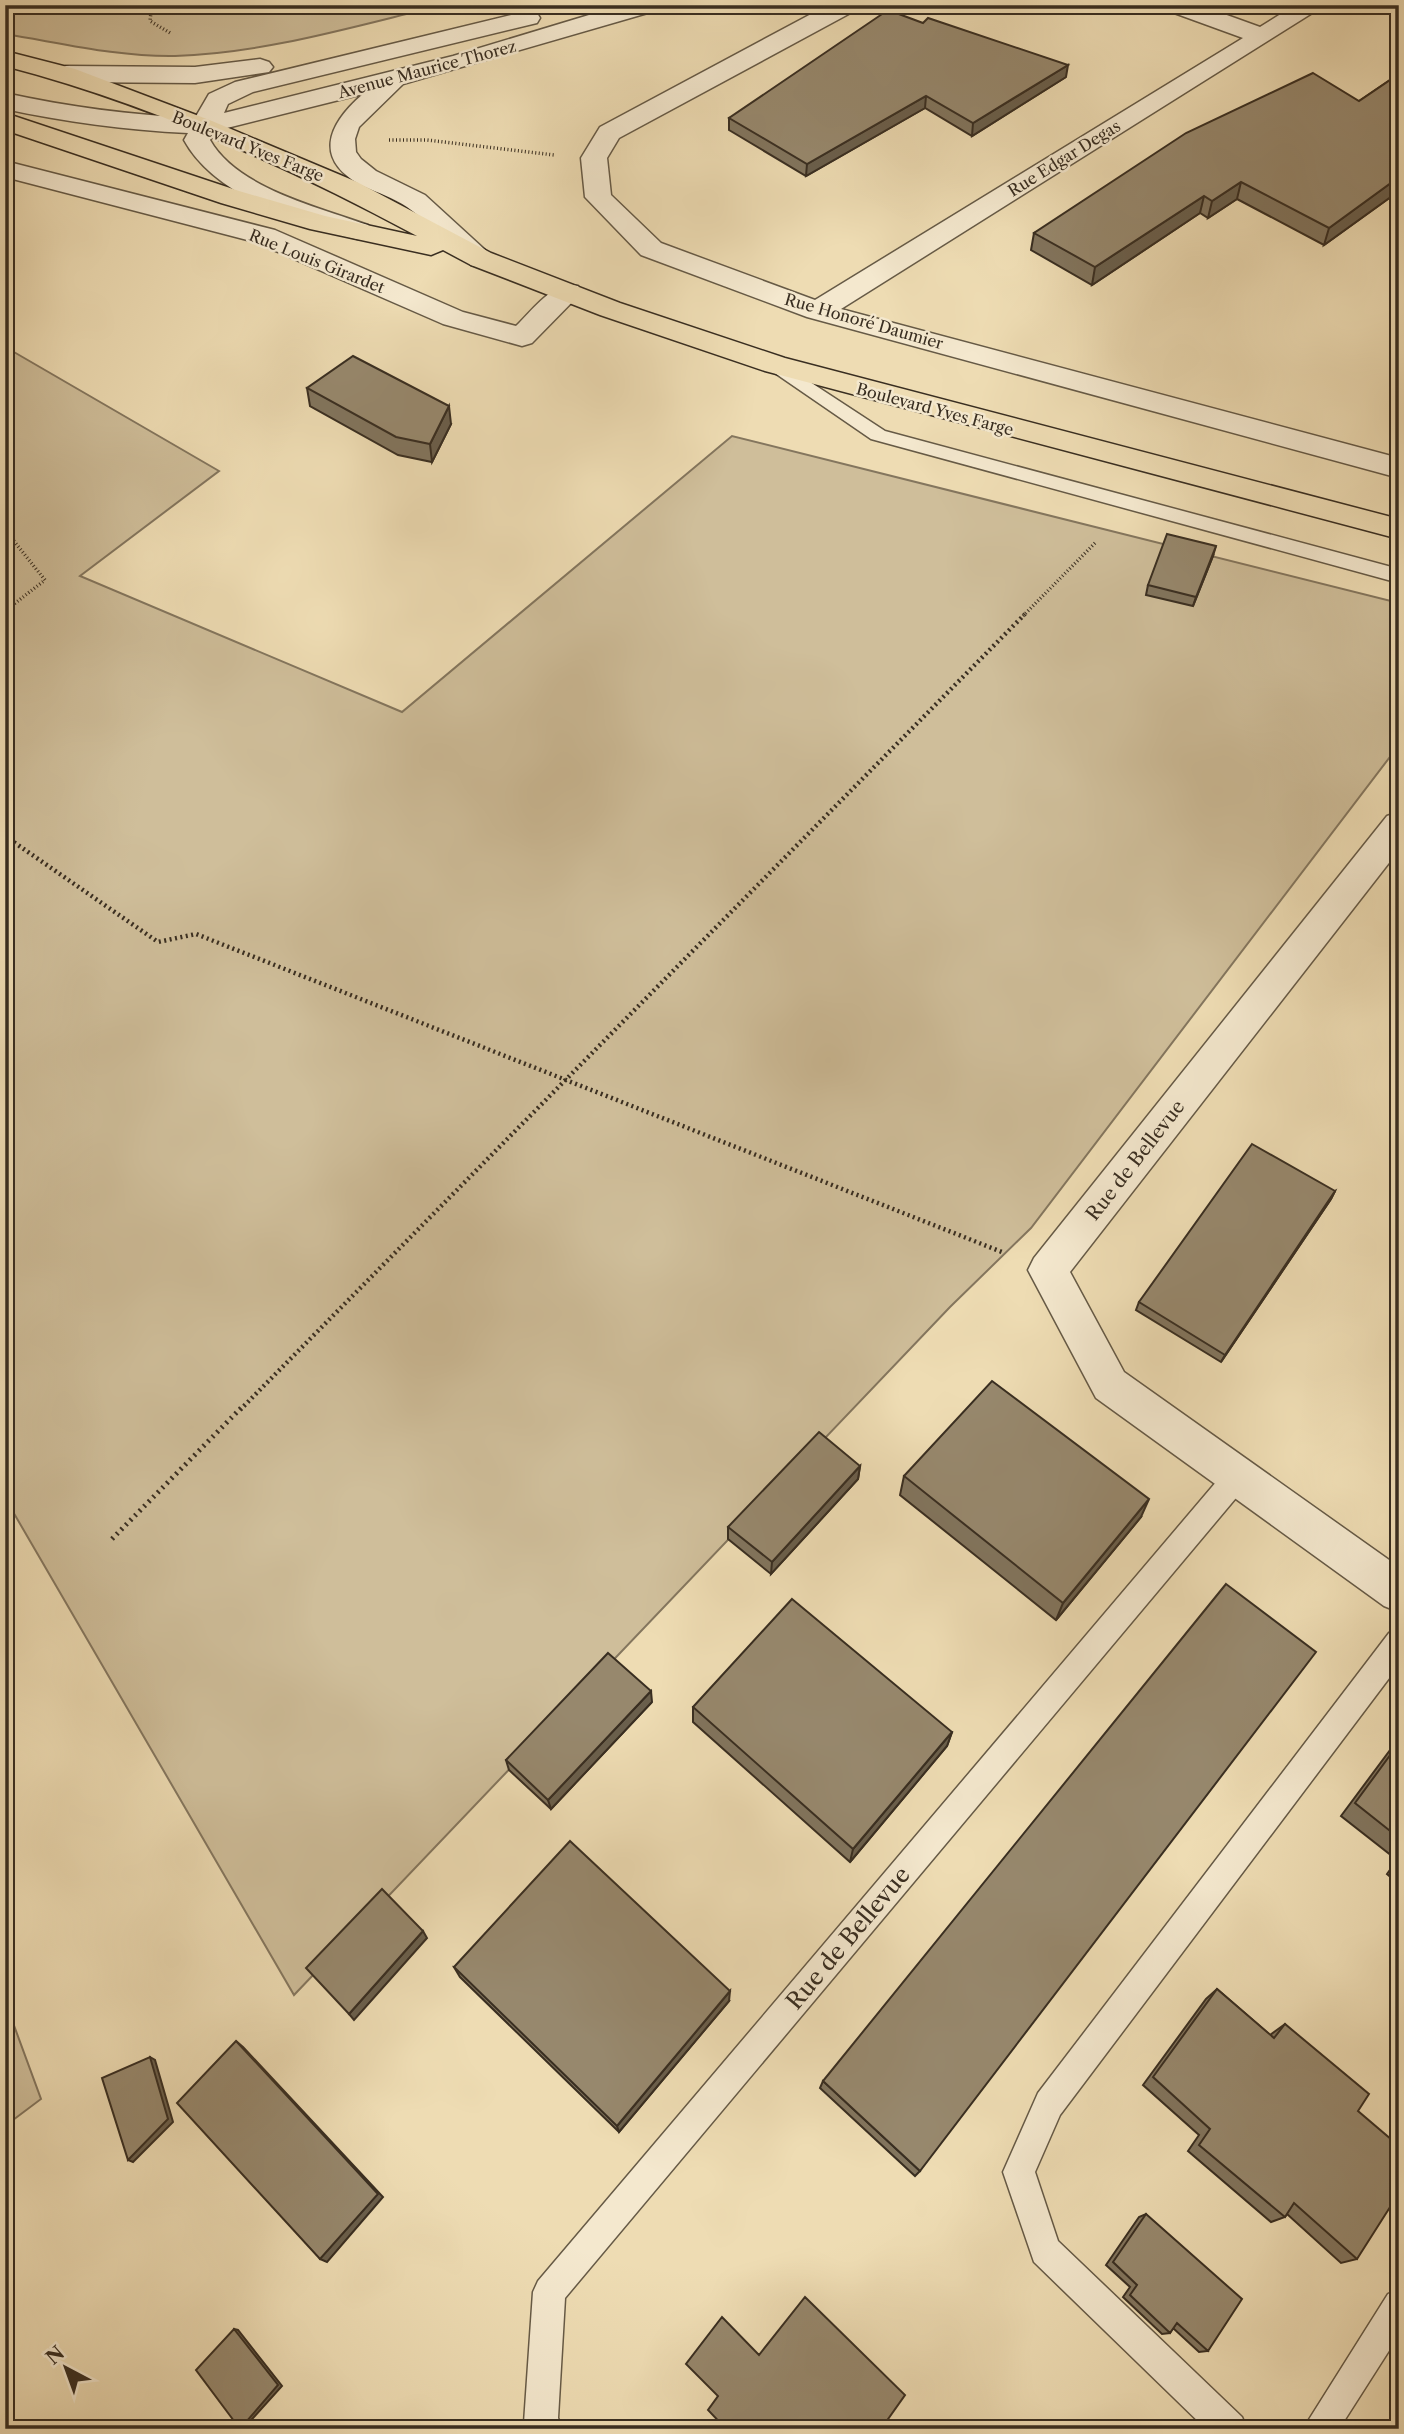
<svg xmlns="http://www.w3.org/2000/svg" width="1404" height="2434" font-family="'Libre Caslon Text',serif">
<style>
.green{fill:#cfbe9a;stroke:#84765e;stroke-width:2}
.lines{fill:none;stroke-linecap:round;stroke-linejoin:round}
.service-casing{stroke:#665a46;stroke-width:3}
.minor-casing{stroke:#665a46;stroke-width:3}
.tertiary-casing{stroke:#665a46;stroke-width:3}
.primary-casing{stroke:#392e21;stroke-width:3}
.path-far2{stroke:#392e21;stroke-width:3.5;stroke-dasharray:1 2.5;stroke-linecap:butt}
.path-far1{stroke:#392e21;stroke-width:4.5;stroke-dasharray:2 3.5;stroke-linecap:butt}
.path{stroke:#392e21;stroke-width:5;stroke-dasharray:2 4.5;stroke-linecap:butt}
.service{fill:#f4e8ce;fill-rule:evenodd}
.minor{fill:#f4e8ce;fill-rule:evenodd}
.tertiary{fill:#f4e8ce;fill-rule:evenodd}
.primary{fill:#eedcb3;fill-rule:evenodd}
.wall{fill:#82755e;stroke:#392e21;stroke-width:2}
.shaded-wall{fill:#6a5f4c;stroke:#392e21;stroke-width:2}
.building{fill:#97886d;stroke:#392e21;stroke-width:2}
.labels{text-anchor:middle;stroke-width:5;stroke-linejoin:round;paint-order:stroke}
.far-street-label{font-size:16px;fill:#392e21;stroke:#f4e8ce}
.street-label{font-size:19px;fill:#392e21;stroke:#f4e8ce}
.near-street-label{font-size:23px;fill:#392e21;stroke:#f4e8ce}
</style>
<rect width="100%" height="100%" fill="#eedcb3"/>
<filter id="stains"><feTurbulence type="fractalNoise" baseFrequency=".00286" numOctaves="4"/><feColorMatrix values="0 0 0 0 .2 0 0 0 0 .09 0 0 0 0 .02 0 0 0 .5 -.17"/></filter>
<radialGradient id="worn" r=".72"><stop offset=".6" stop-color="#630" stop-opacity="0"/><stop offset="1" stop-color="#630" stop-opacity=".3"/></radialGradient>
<path class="green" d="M 5,5 L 139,5 L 168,13 L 195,5 L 443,5 C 355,26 266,53 175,56 C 118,57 61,43 5,34 Z
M 7,348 L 219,471 L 80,576 L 402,712 L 732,436 L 1399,603 L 1399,745 L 1031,1228 L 950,1307 L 294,1995 L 5,1498 Z
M 5,2001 L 41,2099 L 5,2126 Z"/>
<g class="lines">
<defs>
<path id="service" d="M 775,359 L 885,431 L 1399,569 L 1399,583 L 871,439 L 769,369 L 766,365 L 769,361 Z
M 1237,1465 L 1246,1468 L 1250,1477 L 1246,1486 L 565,2298 L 558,2418 L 563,2429 L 527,2429 L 524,2423 L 533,2292 L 538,2281 L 1228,1468 Z
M 1399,1629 L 1399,1665 L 1060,2115 L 1035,2172 L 1058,2241 L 1242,2417 L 1247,2429 L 1206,2429 L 1034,2262 L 1003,2172 L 1038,2093 L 1389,1633 Z
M 1399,2289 L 1399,2335 L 1339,2429 L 1303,2429 L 1388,2294 Z"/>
<path id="minor" d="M 828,5 L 859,5 L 856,10 L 619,138 L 607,158 L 611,195 L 661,243 L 815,300 L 1243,38 L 1166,10 L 1163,5 L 1199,5 L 1260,27 L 1295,5 L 1325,5 L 841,309 L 1399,458 L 1399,478 L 807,317 L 641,255 L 585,197 L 581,158 L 600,127 Z
M 5,161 L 275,230 L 463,312 L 516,326 C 533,310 553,280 578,286 L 582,292 L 532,343 L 522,346 L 443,324 L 255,242 L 5,177 Z
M 1399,812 L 1399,850 L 1070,1272 L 1124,1372 L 1399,1567 L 1399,1612 L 1384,1606 L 1096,1398 L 1028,1270 L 1034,1258 L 1387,816 Z"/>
<path id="tertiary" d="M 622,5 L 661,5 L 658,10 L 403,84 L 359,127 L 355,139 L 356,152 L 361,159 L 376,171 L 425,195 L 495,259 L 491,265 L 481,267 L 471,265 C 451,245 431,224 407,207 C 394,198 378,193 363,186 C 313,160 327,125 363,94 L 215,131 L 210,140 C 237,188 318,207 368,225 L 372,231 L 368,237 L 358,239 C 299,224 214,195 184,140 L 188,133 C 125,130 66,122 5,109 L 5,93 C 69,107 130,115 195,118 L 209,94 L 235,82 L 528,11 L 537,13 L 540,18 L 537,23 L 253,92 L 228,104 L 224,113 L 453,56 Z
M 260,59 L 269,62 L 273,67 L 269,72 L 195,83 L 66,82 L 57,79 L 53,74 L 57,69 L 66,66 L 195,67 Z"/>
<path id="primary" d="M 5,51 L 75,69 L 212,121 L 357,182 L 491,253 L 620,303 L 785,358 L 1399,519 L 1399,539 L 765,371 L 600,315 L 471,265 L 443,250 L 431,255 L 310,229 L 221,203 L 5,130 L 5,113 L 239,191 L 325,216 L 417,236 C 287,166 148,103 5,66 Z"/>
</defs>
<use href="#service" class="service-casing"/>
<use href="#minor" class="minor-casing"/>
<use href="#tertiary" class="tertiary-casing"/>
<use href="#primary" class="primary-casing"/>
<path class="path-far2" d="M 120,5 L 151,12 L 150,21 L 172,34
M 389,140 L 427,140 L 554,155
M 5,530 L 45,580 L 5,611
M 1023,616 L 1095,543"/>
<path class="path-far1" d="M 5,836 L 158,942 L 196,934 L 1002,1252
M 240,1410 L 1025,614"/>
<path class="path" d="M 112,1539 L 241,1408"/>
<use href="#service" class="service"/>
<use href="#minor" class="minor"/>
<use href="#tertiary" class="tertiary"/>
<use href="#primary" class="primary"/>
</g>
<path class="wall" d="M 1399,74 L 1399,191 L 1324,245 L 1237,199 L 1208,218 L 1200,213 L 1092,285 L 1031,250 L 1034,233 L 1359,101 Z
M 1066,77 L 972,136 L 925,108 L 806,176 L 729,130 L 729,118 Z
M 307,388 L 451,424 L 432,462 L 398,455 L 310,406 Z
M 1213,556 L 1193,606 L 1146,595 L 1148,585 Z
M 1335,1191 L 1331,1199 L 1221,1362 L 1136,1310 L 1139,1302 Z
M 860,1466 L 858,1479 L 771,1574 L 728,1539 L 728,1527 Z
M 904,1476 L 1141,1517 L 1056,1620 L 900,1495 Z
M 652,1702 L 551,1809 L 509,1770 L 506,1760 Z
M 693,1707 L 952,1732 L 947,1746 L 850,1862 L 693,1722 Z
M 1399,1738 L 1399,1884 L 1387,1874 L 1397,1860 L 1341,1816 Z
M 454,1967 L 729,2001 L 619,2132 L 460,1977 Z
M 1217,1989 L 1270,2035 L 1285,2024 L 1358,2111 L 1357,2259 L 1341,2263 L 1287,2214 L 1285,2217 L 1271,2222 L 1188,2151 L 1199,2135 L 1143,2085 L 1206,1999 Z
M 823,2081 L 920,2171 L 915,2176 L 820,2088 Z
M 1146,2214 L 1208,2351 L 1199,2352 L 1173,2328 L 1170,2333 L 1162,2334 L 1123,2297 L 1130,2287 L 1106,2265 L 1139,2217 Z"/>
<path class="shaded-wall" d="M 1068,65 L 1066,77 L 972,136 L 973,123 Z
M 926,96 L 925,108 L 806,176 L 807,164 Z
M 1399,177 L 1399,191 L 1324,245 L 1329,228 Z
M 1241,182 L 1237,199 L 1208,218 L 1212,201 Z
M 1204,196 L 1200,213 L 1092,285 L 1095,267 Z
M 449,406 L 451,424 L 432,462 L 430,444 Z
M 1216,546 L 1213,556 L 1193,606 L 1196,597 Z
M 1335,1191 L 1331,1199 L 1221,1362 L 1225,1355 Z
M 860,1466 L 858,1479 L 771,1574 L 772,1562 Z
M 1149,1499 L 1141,1517 L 1056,1620 L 1063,1603 Z
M 651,1691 L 652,1702 L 551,1809 L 548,1800 Z
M 952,1732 L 947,1746 L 850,1862 L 853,1849 Z
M 423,1931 L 427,1938 L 354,2020 L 349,2014 Z
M 730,1991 L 729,2001 L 619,2132 L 617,2126 Z
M 236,2041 L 243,2047 L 383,2197 L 327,2262 L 320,2259 Z
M 150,2057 L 155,2060 L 173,2122 L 133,2162 L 128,2160 Z
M 234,2329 L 238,2330 L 282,2386 L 244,2428 L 240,2429 Z"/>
<path class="building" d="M 888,10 L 923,23 L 928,18 L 1068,65 L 973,123 L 926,96 L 807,164 L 729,118 Z
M 1313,73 L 1359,101 L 1399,74 L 1399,177 L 1329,228 L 1241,182 L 1212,201 L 1204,196 L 1095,267 L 1034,233 L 1186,133 Z
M 353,356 L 449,406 L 430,444 L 396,437 L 307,388 Z
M 1167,534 L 1216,546 L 1196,597 L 1148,585 Z
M 1252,1144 L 1335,1191 L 1225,1355 L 1139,1302 Z
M 992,1381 L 1149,1499 L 1063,1603 L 904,1476 Z
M 819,1432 L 860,1466 L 772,1562 L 728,1527 Z
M 1226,1584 L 1316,1652 L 920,2171 L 823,2081 Z
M 792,1599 L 952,1732 L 853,1849 L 693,1707 Z
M 608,1653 L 651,1691 L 548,1800 L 506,1760 Z
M 1399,1743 L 1399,1838 L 1355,1803 Z
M 570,1841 L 730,1991 L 617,2126 L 454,1967 Z
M 382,1889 L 423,1931 L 349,2014 L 306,1968 Z
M 1217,1989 L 1274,2038 L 1285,2024 L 1369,2094 L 1358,2111 L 1399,2146 L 1399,2193 L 1357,2259 L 1294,2203 L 1285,2217 L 1199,2145 L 1210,2129 L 1153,2077 Z
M 236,2041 L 378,2194 L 320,2259 L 177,2103 Z
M 150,2057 L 168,2119 L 128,2160 L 102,2078 Z
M 1146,2214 L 1242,2299 L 1208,2351 L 1177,2323 L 1170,2333 L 1130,2295 L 1137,2285 L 1113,2262 Z
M 805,2297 L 905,2395 L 881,2429 L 726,2429 L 708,2410 L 718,2396 L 686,2364 L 722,2317 L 759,2355 Z
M 234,2329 L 278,2385 L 240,2429 L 196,2370 Z"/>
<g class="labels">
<g class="far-street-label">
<text transform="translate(427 69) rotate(-15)" y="6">Avenue Maurice Thorez</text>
<text transform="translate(248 146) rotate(22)" y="6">Boulevard Yves Farge</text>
<text transform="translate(1064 158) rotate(-32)" y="6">Rue Edgar Degas</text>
<text transform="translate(317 261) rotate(22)" y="6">Rue Louis Girardet</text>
<text transform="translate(864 321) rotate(16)" y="6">Rue Honoré Daumier</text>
<text transform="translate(935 409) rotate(15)" y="6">Boulevard Yves Farge</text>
</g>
<g class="street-label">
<text transform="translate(1135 1160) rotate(-52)" y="7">Rue de Bellevue</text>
</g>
<g class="near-street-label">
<text transform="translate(848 1938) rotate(-50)" y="8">Rue de Bellevue</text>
</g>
</g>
<rect width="1404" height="2434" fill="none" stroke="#eedcb3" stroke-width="28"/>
<rect x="7" y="7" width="1390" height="2420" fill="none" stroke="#392e21" stroke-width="3.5"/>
<rect x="14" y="14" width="1376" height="2406" fill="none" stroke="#392e21" stroke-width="2"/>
<g transform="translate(66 2368) rotate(319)" stroke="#f4e8ce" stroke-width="5" paint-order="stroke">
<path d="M0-5L12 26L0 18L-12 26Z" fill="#392e21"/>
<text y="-10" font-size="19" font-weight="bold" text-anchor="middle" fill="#392e21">N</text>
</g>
<rect width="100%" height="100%" filter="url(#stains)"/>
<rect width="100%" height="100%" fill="url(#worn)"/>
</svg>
